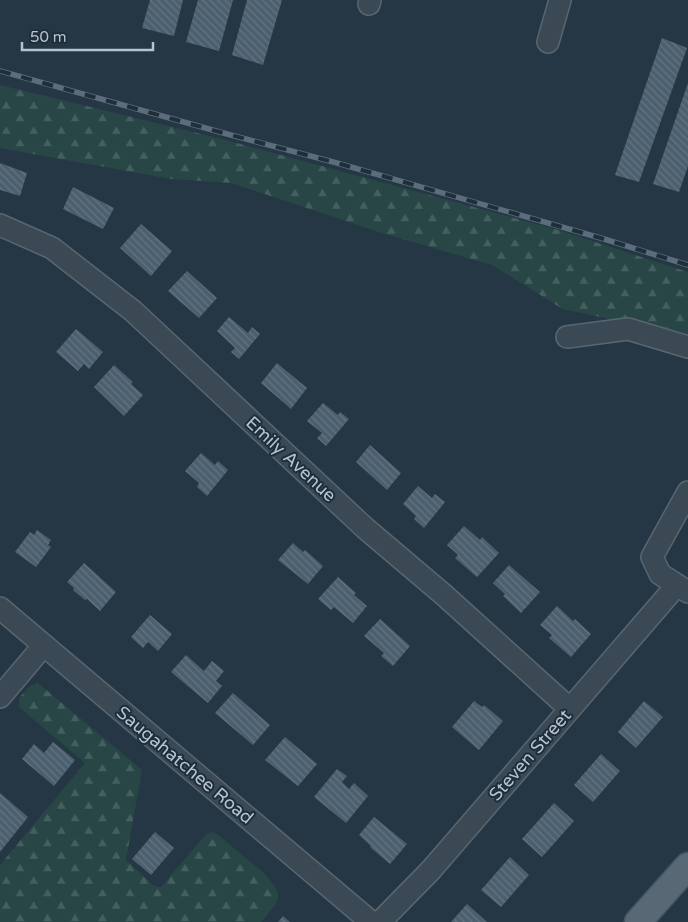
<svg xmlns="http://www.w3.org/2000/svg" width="688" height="922" font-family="'Varela Round',sans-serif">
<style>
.forest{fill:url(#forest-firs)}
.building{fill:url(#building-back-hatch)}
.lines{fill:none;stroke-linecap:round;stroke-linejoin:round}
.minor-casing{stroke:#586672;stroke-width:24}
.major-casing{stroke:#43525e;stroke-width:29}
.minor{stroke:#3a4954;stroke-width:21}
.major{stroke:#586874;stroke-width:26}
.rail-casing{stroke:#5b6d7c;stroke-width:5.5}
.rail{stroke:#1e2e3a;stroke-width:4;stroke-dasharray:11;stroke-linecap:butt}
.labels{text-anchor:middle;stroke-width:4;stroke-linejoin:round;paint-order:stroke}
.street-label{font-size:18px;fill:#b7c3ce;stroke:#1e2e3a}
</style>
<defs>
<pattern id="forest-firs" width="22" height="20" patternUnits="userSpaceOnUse" patternTransform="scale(1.25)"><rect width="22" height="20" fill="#274645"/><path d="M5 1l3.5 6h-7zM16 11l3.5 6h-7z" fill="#445f5f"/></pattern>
<pattern id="building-back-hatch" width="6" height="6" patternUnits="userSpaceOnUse" patternTransform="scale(1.25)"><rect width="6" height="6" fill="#4b5f6e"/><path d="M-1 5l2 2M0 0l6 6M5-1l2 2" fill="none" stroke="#637482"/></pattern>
</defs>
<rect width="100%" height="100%" fill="#253745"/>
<path class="forest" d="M 0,85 L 222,139 L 555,229 L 688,272 L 688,340 L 615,320 L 562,309 L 550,301 L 492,265 L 385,234 L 231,183 L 171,179 L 0,148 Z
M 38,683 L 142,770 L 126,860 L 153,885 L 157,887 L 161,887 L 202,839 L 207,834 L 213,832 L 217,834 L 265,874 L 276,888 L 278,896 L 276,904 L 261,922 L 0,922 L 0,865 L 85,763 L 19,707 L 19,698 L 30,686 Z"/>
<path class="building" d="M 150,0 L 183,0 L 174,36 L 142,28 Z
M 198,0 L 233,0 L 219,51 L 186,42 Z
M 247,0 L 282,0 L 263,65 L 232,55 Z
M 662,38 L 687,48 L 639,182 L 615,175 Z
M 688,83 L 688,166 L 679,192 L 653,184 Z
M 0,163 L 27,173 L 20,196 L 0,190 Z
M 73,187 L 114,208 L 103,229 L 63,209 Z
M 141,224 L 172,251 L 151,276 L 120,248 Z
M 187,271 L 217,298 L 199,318 L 168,291 Z
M 229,317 L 248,333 L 252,327 L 260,334 L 239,359 L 231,352 L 235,348 L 217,331 Z
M 76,329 L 103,352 L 89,369 L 84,364 L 78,371 L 56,352 Z
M 277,363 L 307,388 L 291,409 L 261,383 Z
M 114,365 L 133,382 L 131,384 L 143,395 L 124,416 L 94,387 Z
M 323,403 L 338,415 L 340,412 L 349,419 L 326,446 L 317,438 L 322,433 L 307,421 Z
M 370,445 L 401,473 L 387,490 L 356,462 Z
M 201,453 L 215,465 L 218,461 L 228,470 L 207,496 L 197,487 L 199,483 L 185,471 Z
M 418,486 L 432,498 L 435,494 L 445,502 L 424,528 L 414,519 L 416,516 L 403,504 Z
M 464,526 L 480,540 L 482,537 L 499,553 L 477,577 L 455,558 L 458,555 L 447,545 Z
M 37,530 L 51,540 L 48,545 L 51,547 L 36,567 L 15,552 L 30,532 L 34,535 Z
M 293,543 L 303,552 L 305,550 L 323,566 L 308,584 L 278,560 Z
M 84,563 L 116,592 L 100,611 L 87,599 L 85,600 L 73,590 L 74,588 L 67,582 Z
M 509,565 L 540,592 L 521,613 L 503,596 L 505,594 L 493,583 Z
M 338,577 L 356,593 L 354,595 L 367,606 L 353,623 L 334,607 L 331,610 L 318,599 Z
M 557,606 L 573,621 L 575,619 L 591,634 L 571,657 L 549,638 L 552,635 L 540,625 Z
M 150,615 L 172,634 L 158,651 L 148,642 L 143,648 L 131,637 Z
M 380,619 L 410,646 L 393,666 L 381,656 L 384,653 L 364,636 Z
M 186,655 L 204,671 L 212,661 L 224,671 L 216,681 L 222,686 L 208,703 L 171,672 Z
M 233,693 L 270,725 L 253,745 L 215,713 Z
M 474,701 L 482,707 L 484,705 L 503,721 L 479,750 L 452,727 Z
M 644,701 L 663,717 L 636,748 L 618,732 Z
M 285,737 L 317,764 L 298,786 L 265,760 Z
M 53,742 L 75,760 L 54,786 L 22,759 L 34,744 L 44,753 Z
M 601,754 L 620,771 L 593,802 L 574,785 Z
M 337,769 L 347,776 L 342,782 L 349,789 L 354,783 L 368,796 L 346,823 L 314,797 Z
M 0,793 L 28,817 L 0,852 Z
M 554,803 L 574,821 L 542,857 L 522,839 Z
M 374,817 L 407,844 L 390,864 L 370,847 L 371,846 L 359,835 Z
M 155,832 L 174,848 L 151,875 L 132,859 Z
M 510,857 L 529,875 L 501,907 L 481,890 Z
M 467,904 L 487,922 L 451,922 Z
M 283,916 L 290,922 L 278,922 Z"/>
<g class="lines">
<defs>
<path id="minor" d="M 369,4 L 370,0
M 548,42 L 560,0
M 0,225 L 52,248 L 133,311 L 365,528 L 444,595 L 570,709
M 567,337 L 628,329 L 688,347
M 688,592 L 660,574 L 652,557 L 688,492
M 0,608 L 371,922
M 0,697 L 44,645
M 380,922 L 431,870 L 677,585"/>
<path id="major" d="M 638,922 L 688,866"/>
</defs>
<use href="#minor" class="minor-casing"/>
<use href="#major" class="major-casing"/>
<use href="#minor" class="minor"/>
<use href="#major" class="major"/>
<defs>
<path id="rail" d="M 0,71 L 227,134 L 337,163 L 604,239 L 688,265"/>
</defs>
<use href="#rail" class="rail-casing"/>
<use href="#rail" class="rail"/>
</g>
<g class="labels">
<g class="street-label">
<text transform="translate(291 459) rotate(43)" y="6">Emily Avenue</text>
<text transform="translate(530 755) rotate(-49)" y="6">Steven Street</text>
<text transform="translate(185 765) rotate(40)" y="6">Saugahatchee Road</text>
</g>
</g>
<path d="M22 42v8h131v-8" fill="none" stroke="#b7c3ce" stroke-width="2.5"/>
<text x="30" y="42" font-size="15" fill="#b7c3ce" stroke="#1e2e3a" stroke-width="4" paint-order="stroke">50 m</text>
</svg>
